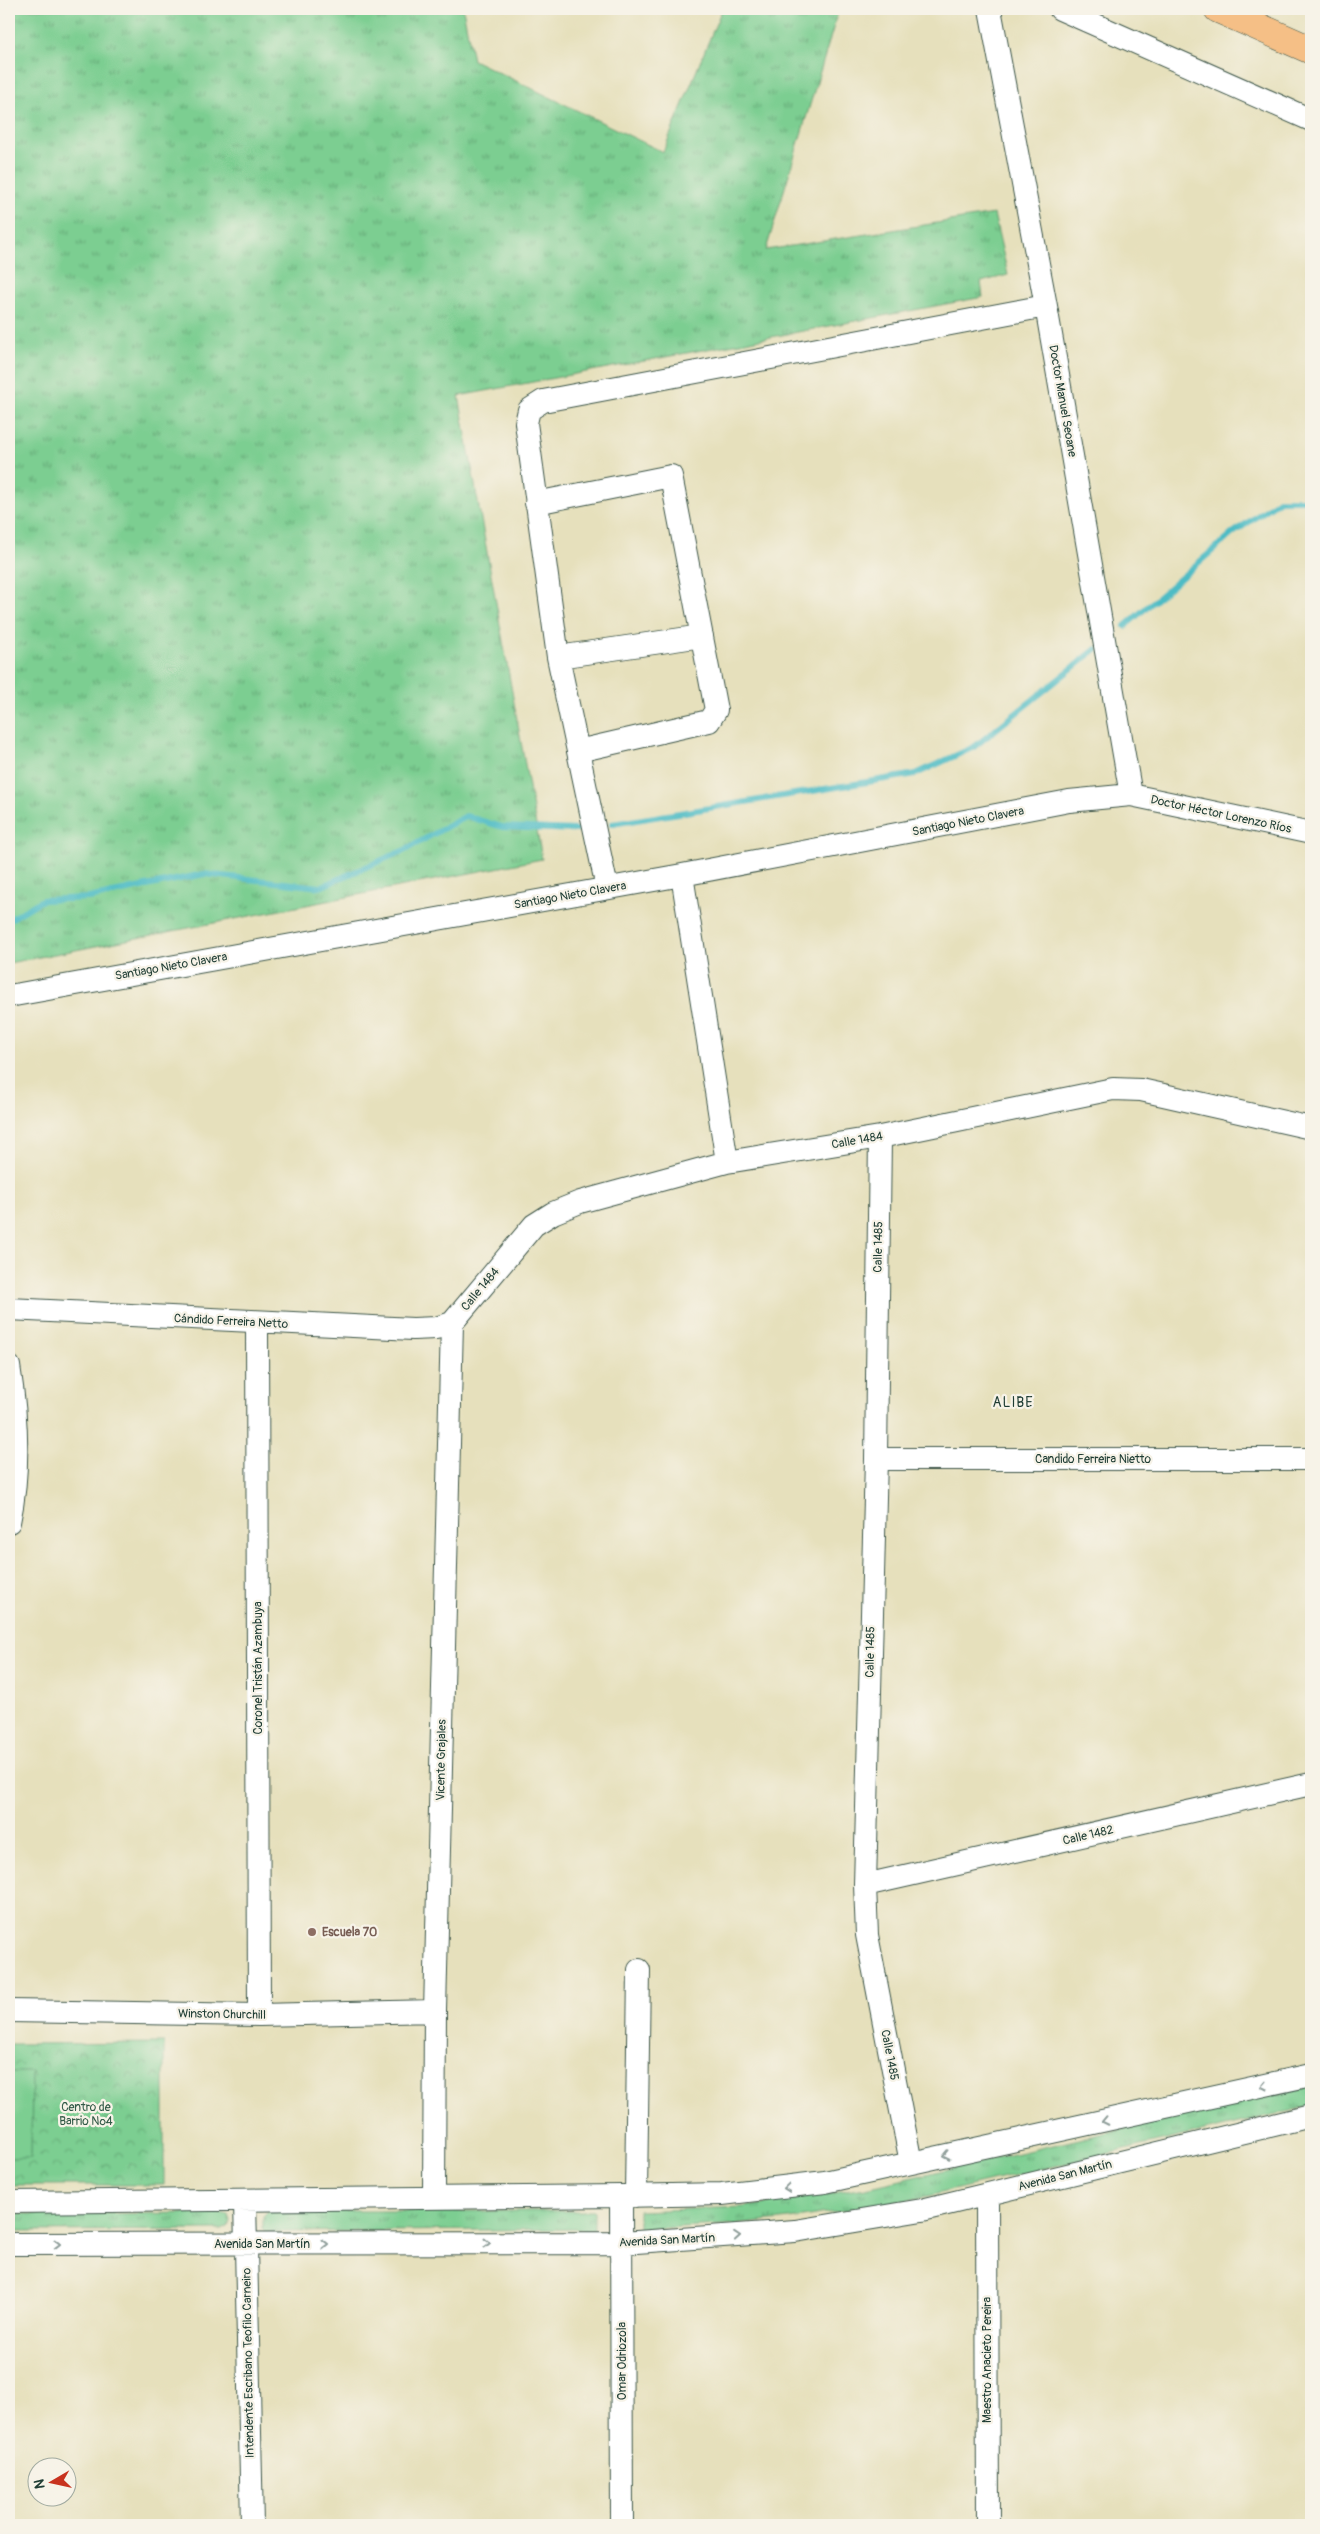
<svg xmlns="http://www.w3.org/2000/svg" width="1320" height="2534" font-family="Pangolin,sans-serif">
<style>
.grass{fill:url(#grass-tufts);stroke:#4e8662}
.park{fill:url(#park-crowns);stroke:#4e8662}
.pitch{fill:#7cce91;stroke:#4e8662}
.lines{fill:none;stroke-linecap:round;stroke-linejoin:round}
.stream{stroke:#4dbcc5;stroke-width:6}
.minor-casing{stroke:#3d5548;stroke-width:24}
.highway-casing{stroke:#3d5548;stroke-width:29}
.minor{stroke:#fff;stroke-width:22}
.highway{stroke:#f5bf86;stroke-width:28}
.oneway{stroke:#8f9e9a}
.education-dot{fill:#8d6e63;stroke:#f7f3e8;stroke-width:2}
.labels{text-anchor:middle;stroke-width:4.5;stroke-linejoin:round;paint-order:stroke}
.street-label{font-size:12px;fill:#1f3d34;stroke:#f7f3e8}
.education-label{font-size:12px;font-weight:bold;fill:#785e54;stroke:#f7f3e8;text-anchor:start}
.park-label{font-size:12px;fill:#325a47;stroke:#f7f3e8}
.neighbourhood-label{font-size:14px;letter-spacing:1px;fill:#1f3d34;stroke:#f7f3e8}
</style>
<defs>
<pattern id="grass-tufts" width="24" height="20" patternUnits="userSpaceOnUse" patternTransform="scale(1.25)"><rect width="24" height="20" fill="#7cce91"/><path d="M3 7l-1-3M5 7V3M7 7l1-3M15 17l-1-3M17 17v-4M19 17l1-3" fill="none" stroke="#65a877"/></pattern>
<pattern id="park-crowns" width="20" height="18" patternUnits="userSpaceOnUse" patternTransform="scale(1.25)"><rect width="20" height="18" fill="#7cce91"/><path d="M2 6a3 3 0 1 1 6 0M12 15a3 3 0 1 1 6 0" fill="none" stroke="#65a877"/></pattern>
</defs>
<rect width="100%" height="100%" fill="#f7f3e8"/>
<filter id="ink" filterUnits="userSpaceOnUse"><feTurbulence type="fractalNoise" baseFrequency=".02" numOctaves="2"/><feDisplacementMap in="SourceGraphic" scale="10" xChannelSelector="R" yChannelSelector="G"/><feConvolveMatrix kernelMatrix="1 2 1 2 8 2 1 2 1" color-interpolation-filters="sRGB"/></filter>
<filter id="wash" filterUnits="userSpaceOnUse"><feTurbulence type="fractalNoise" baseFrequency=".0096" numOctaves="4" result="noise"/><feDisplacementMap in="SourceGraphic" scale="20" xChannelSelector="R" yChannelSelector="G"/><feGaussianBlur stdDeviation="1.12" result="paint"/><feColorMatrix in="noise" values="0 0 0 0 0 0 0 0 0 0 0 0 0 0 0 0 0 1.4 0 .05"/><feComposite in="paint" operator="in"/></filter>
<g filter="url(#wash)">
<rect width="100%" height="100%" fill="#e6e0bc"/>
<path class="grass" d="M 9,9 L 463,9 L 473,60 L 663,152 L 722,9 L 839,9 L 766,250 L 994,214 L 1008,275 L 981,282 L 983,297 L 459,396 L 542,859 L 9,963 Z
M 1311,2086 L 1311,2106 L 919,2198 L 790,2219 L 743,2224 L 639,2229 L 639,2211 L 743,2207 L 866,2188 Z
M 268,2211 L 594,2211 L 594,2229 L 267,2232 L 263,2228 L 263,2216 Z
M 222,2213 L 228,2215 L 230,2221 L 228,2227 L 222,2230 L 9,2231 L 9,2214 Z"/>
<path class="park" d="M 164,2043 L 164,2185 L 9,2185 L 9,2044 Z"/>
<path class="pitch" d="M 9,2072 L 32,2072 L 31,2158 L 9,2158 Z"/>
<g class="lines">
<path class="stream" d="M 1125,626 L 1233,533 L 1280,500 L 1311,500
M 612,824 L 916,774 L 974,747 L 1096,649
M 9,920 L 42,900 L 89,898 L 204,874 L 320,887 L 405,850 L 466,816 L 502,827 L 576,830"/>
</g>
</g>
<g filter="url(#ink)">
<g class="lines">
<defs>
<path id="minor" d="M 990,9 L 1046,306 L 1131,795
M 1060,9 L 1311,120
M 536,503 L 671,476 L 716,710 L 709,721 L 578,751
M 558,657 L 702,636
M 682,875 L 727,1162
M 607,888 L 558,657 L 526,423 L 529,410 L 543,401 L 1046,306
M 9,996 L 682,875 L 1069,801 L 1131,795 L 1311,833
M 880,1137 L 876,1459 L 865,1885 L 867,1935 L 911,2163
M 9,1309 L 413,1329 L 436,1328 L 452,1323
M 257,1322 L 259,2015
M 452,1323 L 534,1225 L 553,1213 L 580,1202 L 727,1162 L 880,1137 L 1113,1089 L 1141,1090 L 1311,1128
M 9,1366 C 17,1416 20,1473 9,1522
M 876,1459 L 1311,1459
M 865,1885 L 1311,1784
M 9,2011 L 259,2015 L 435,2011
M 987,2194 L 988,2525
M 434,2196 L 435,2011 L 452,1323
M 621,2196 L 622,2525
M 636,2196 L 639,1970
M 245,2201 L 252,2525
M 9,2202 L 621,2196 L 722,2194 L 825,2182 L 1311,2075
M 9,2244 L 622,2243 L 795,2231 L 922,2210 L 1311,2116"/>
<path id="highway" d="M 1218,9 L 1311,50"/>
</defs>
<use href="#minor" class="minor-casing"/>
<use href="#highway" class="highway-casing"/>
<use href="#minor" class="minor"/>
<use href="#highway" class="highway"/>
</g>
<defs><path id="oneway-chevron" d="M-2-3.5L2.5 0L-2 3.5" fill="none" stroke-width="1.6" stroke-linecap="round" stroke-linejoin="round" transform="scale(1.25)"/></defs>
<g class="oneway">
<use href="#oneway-chevron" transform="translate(1264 2086) rotate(168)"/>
<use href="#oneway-chevron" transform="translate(1105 2121) rotate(168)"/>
<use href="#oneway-chevron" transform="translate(946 2155) rotate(168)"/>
<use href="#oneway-chevron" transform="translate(787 2188) rotate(173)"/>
<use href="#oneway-chevron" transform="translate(737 2236) rotate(-5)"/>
<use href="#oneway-chevron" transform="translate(487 2243)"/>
<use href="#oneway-chevron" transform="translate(57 2244)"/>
<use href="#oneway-chevron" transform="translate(325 2244)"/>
</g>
</g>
<circle class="education-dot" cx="312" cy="1932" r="5"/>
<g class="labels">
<g class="street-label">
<text transform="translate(1063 401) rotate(80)" y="4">Doctor Manuel Seoane</text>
<text transform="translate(1221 814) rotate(12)" y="4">Doctor Héctor Lorenzo Ríos</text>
<text transform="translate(968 821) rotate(-11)" y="4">Santiago Nieto Clavera</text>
<text transform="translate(570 895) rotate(-10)" y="4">Santiago Nieto Clavera</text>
<text transform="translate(171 966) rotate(-10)" y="4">Santiago Nieto Clavera</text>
<text transform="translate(857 1140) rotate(-10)" y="4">Calle 1484</text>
<text transform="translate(878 1247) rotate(-89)" y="4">Calle 1485</text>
<text transform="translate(480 1289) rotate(-50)" y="4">Calle 1484</text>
<text transform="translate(231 1321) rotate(3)" y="4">Cándido Ferreira Netto</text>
<text x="1093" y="1463">Candido Ferreira Nietto</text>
<text transform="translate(870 1652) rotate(-89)" y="4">Calle 1485</text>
<text transform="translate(258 1668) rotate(-90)" y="4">Coronel Tristán Azambuya</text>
<text transform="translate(441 1760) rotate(-89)" y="4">Vicente Grajales</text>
<text transform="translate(1088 1835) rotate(-13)" y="4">Calle 1482</text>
<text transform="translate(222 2014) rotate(1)" y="4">Winston Churchill</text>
<text transform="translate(890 2055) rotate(79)" y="4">Calle 1485</text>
<text transform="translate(1065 2175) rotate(-14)" y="4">Avenida San Martín</text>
<text transform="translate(667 2240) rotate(-3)" y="4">Avenida San Martín</text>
<text x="262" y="2248">Avenida San Martín</text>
<text transform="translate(987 2360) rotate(-90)" y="4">Maestro Anacieto Pereira</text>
<text transform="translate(622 2361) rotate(-90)" y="4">Omar Odriozola</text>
<text transform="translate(248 2363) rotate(-91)" y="4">Intendente Escribano Teofilo Carneiro</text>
</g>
<g class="education-label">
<text x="322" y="1936">Escuela 70</text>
</g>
<g class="park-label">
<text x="86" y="2111">Centro de<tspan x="86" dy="14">Barrio Nº4</tspan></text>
</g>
<g class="neighbourhood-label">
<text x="1013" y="1407">ALIBE</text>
</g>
</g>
<rect width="1320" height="2534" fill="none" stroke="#f7f3e8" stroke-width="30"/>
<g transform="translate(52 2482) rotate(261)"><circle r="24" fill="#f7f3e8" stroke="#a1aaa0"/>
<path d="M0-4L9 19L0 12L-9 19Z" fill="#c8321e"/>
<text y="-8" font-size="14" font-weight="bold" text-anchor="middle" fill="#1f3d34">N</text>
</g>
</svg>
